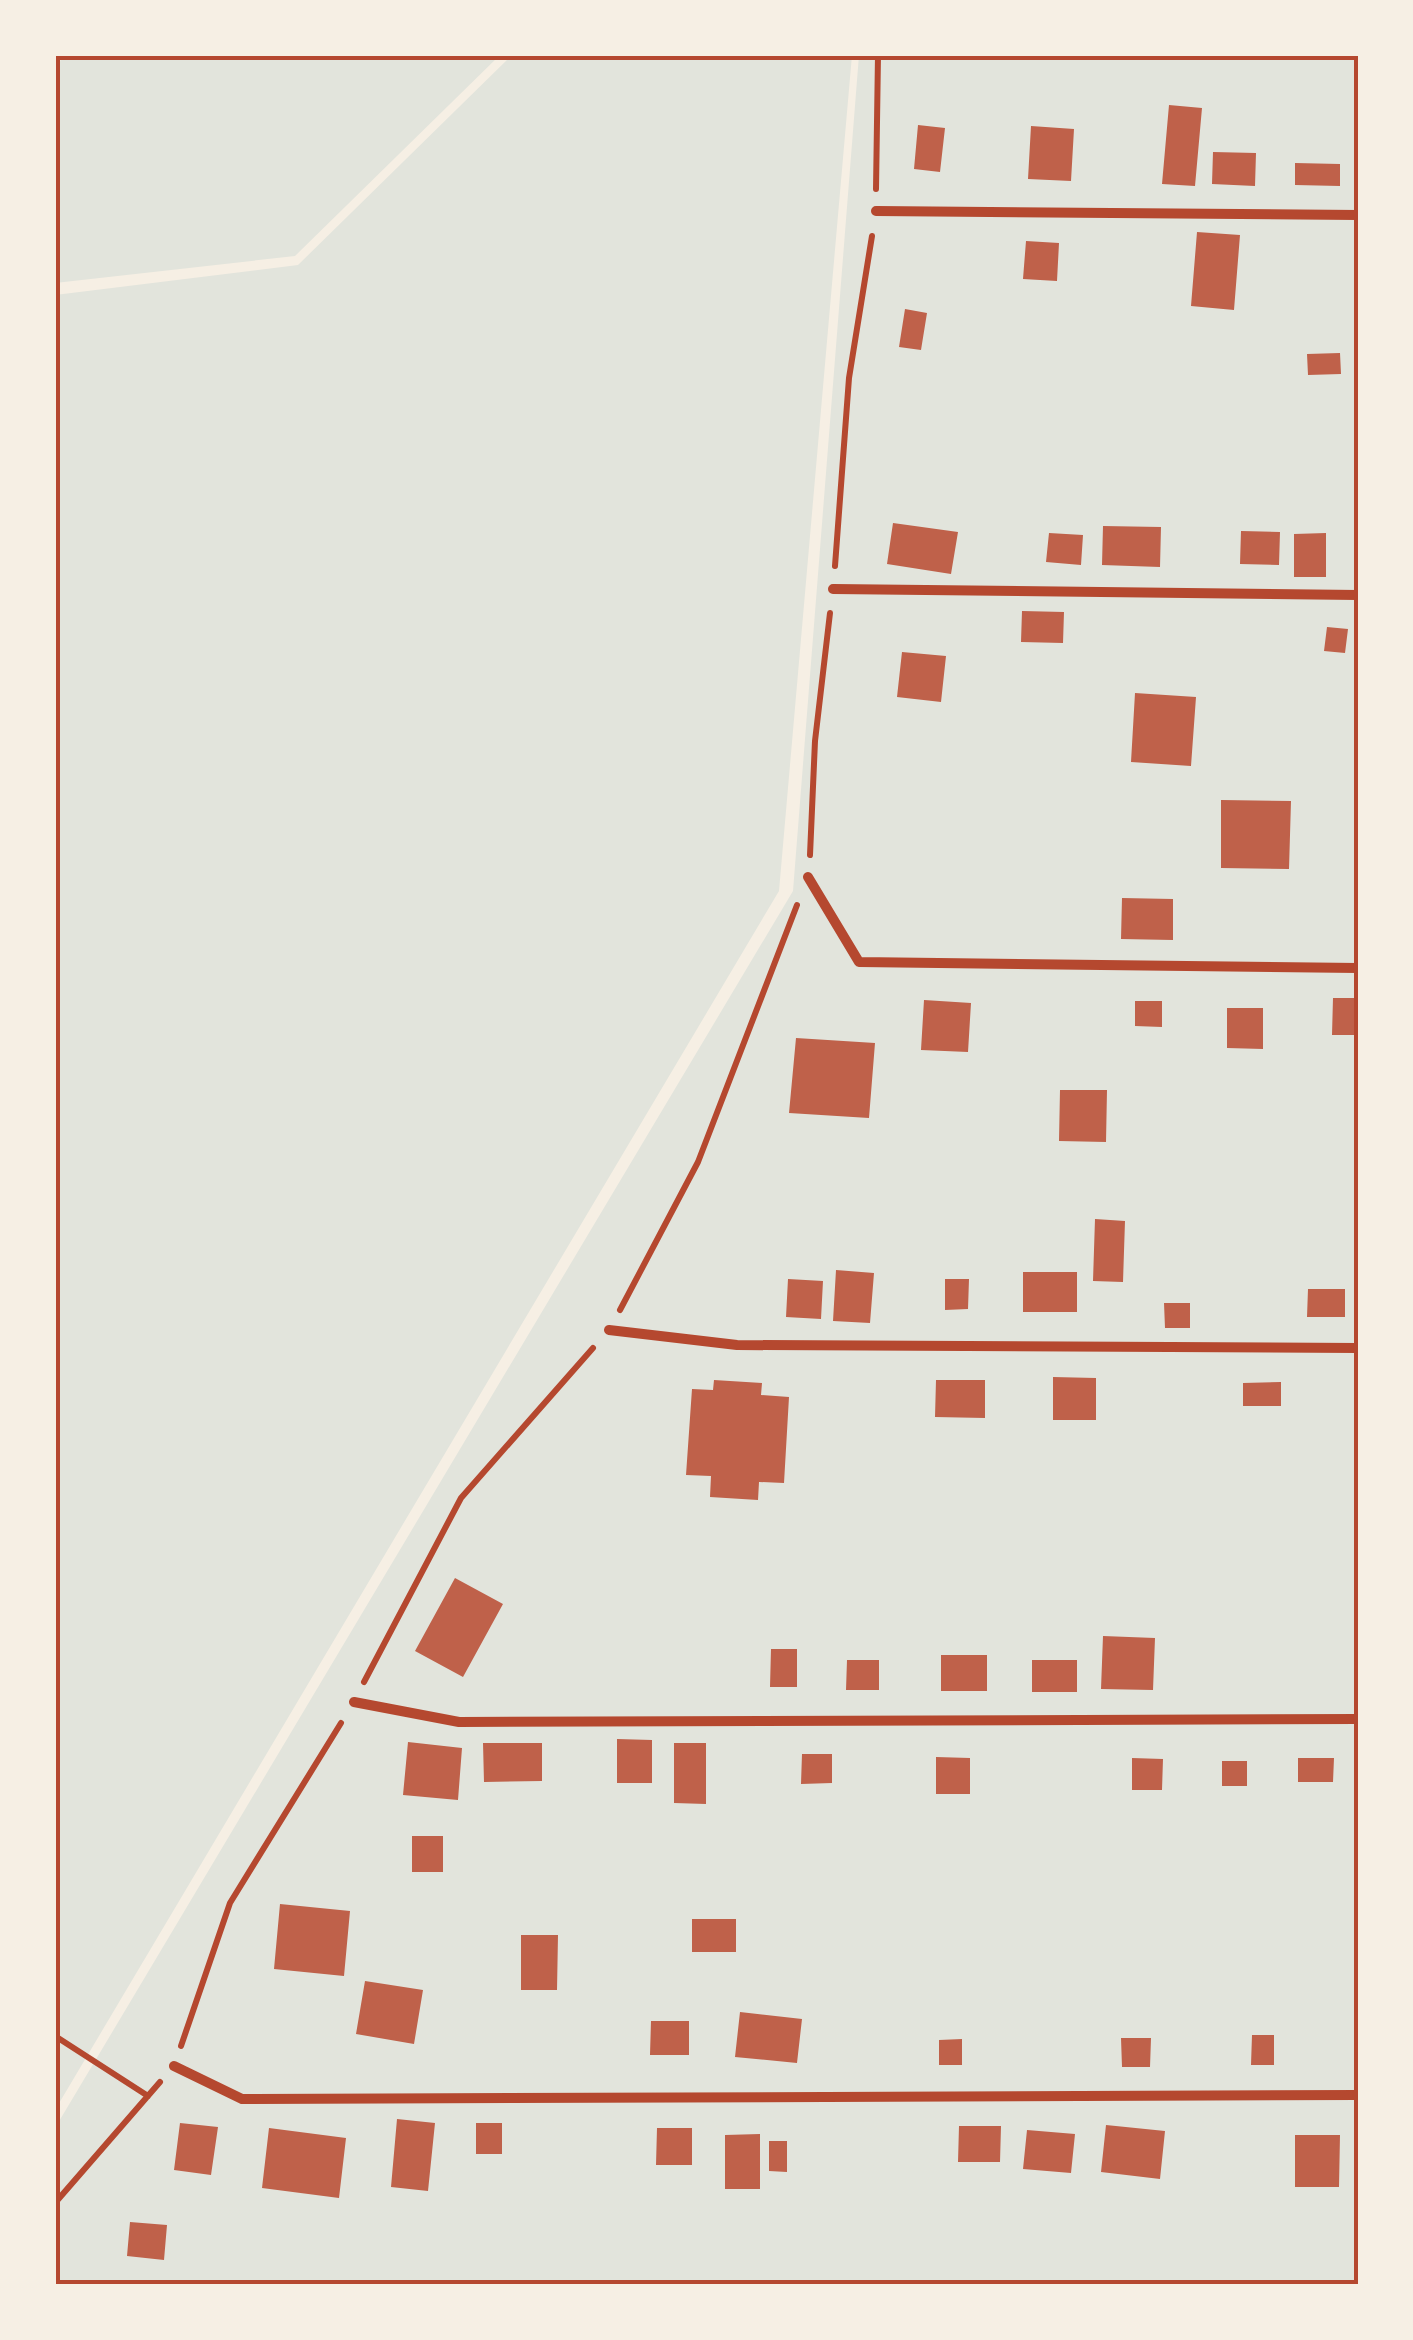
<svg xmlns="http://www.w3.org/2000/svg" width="1413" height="2340" font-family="Rubik,sans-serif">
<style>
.green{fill:#e2e4dc}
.building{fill:#bf614a}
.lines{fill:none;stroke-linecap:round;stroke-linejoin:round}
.path{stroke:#b5482f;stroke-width:6}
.minor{stroke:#b5482f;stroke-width:10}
.neatline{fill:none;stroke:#b5482f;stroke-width:4}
</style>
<rect width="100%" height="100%" fill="#f6efe4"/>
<path class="green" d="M 62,55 L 500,55 L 295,256 L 55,283 L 55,79 Z
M 512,55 L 852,55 L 779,891 L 55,2110 L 55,295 L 298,265 Z
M 859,55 L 1358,55 L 1358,2285 L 55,2285 L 55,2128 L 793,891 Z"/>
<path class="building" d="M 1169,105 L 1202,108 L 1195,186 L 1162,184 Z
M 918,125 L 945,128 L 940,172 L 914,169 Z
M 1031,126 L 1074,129 L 1071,181 L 1028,179 Z
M 1213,152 L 1256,153 L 1255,186 L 1212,184 Z
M 1295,163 L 1340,164 L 1340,186 L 1295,185 Z
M 1197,232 L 1240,235 L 1234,310 L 1191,306 Z
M 1026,241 L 1059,243 L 1057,281 L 1023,279 Z
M 905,309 L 927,313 L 921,350 L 899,347 Z
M 1340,353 L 1341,374 L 1308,375 L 1307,354 Z
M 893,523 L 958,532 L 951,574 L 887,564 Z
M 1103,526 L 1161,527 L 1160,567 L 1102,565 Z
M 1241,531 L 1280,532 L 1279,565 L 1240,564 Z
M 1049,533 L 1083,535 L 1081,565 L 1046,562 Z
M 1326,533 L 1326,577 L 1294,577 L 1294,534 Z
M 1022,611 L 1064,612 L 1063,643 L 1021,642 Z
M 1327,627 L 1348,629 L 1345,653 L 1324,651 Z
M 902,652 L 946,656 L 941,702 L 897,697 Z
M 1135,693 L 1196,697 L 1191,766 L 1131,762 Z
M 1221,800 L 1291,801 L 1289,869 L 1221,868 Z
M 1122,898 L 1173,899 L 1173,940 L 1121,939 Z
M 1333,998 L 1358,998 L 1358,1035 L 1332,1035 Z
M 924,1000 L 971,1003 L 968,1052 L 921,1050 Z
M 1135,1001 L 1162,1001 L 1162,1027 L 1135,1026 Z
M 1227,1008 L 1263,1008 L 1263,1049 L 1227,1048 Z
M 796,1038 L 875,1043 L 869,1118 L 789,1113 Z
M 1060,1090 L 1107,1090 L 1106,1142 L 1059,1141 Z
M 1095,1219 L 1125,1221 L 1123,1282 L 1093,1281 Z
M 836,1270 L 874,1273 L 870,1323 L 833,1321 Z
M 1023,1272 L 1077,1272 L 1077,1312 L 1023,1312 Z
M 788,1279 L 823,1281 L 821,1319 L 786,1317 Z
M 945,1279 L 969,1279 L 968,1309 L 945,1310 Z
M 1308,1289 L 1345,1289 L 1345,1317 L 1307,1317 Z
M 1164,1303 L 1190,1303 L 1190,1328 L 1165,1328 Z
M 1053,1377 L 1096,1378 L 1096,1420 L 1053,1420 Z
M 714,1380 L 762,1383 L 761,1395 L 789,1397 L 784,1483 L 759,1482 L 758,1500 L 710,1497 L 711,1476 L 686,1475 L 692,1389 L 713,1390 Z
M 936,1380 L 985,1380 L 985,1418 L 935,1417 Z
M 1281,1382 L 1281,1406 L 1243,1406 L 1243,1383 Z
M 455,1578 L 503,1604 L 463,1677 L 415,1651 Z
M 1103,1636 L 1155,1638 L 1153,1690 L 1101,1689 Z
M 771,1649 L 797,1649 L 797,1687 L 770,1687 Z
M 941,1655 L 987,1655 L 987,1691 L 941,1691 Z
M 847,1660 L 879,1660 L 879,1690 L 846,1690 Z
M 1032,1660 L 1077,1660 L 1077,1692 L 1032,1692 Z
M 617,1739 L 652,1740 L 652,1783 L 617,1783 Z
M 408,1742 L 462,1748 L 458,1800 L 403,1795 Z
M 483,1743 L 542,1743 L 542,1781 L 484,1782 Z
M 674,1743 L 706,1743 L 706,1804 L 674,1803 Z
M 802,1754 L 832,1754 L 832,1783 L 801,1784 Z
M 936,1757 L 970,1758 L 970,1794 L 936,1794 Z
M 1132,1758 L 1163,1759 L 1162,1790 L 1132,1790 Z
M 1298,1758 L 1334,1758 L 1333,1782 L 1298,1782 Z
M 1222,1761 L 1247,1761 L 1247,1786 L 1222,1786 Z
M 412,1836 L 443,1836 L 443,1872 L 412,1872 Z
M 280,1904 L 350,1911 L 344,1976 L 274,1969 Z
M 692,1919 L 736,1919 L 736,1952 L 692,1952 Z
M 521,1935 L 558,1935 L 557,1990 L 521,1990 Z
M 365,1981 L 423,1990 L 414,2044 L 356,2034 Z
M 740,2012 L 802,2019 L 797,2063 L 735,2057 Z
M 651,2021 L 689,2021 L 689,2055 L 650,2055 Z
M 1252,2035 L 1274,2035 L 1274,2065 L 1251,2065 Z
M 1121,2038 L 1151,2038 L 1150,2067 L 1122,2067 Z
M 962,2039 L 962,2065 L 939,2065 L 939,2040 Z
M 397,2119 L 435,2123 L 428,2191 L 391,2187 Z
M 180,2123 L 218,2127 L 211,2175 L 174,2170 Z
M 476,2123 L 502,2123 L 502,2154 L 476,2154 Z
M 1106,2125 L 1165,2131 L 1160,2179 L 1101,2172 Z
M 959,2126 L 1001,2126 L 1000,2162 L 958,2162 Z
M 269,2128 L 346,2138 L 339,2198 L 262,2188 Z
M 657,2128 L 692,2128 L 692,2165 L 656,2165 Z
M 1027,2130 L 1075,2134 L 1071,2173 L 1023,2169 Z
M 760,2134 L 760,2189 L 725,2189 L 725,2135 Z
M 1295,2135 L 1340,2135 L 1339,2187 L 1295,2187 Z
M 769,2141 L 787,2141 L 787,2172 L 769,2171 Z
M 130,2222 L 167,2225 L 164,2260 L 127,2256 Z"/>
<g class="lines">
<path class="path" d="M 876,189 L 878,55
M 835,566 L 849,378 L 872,236
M 810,855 L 815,741 L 830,613
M 620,1310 L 698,1162 L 797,905
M 364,1682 L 461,1498 L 593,1348
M 55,2036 L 148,2096
M 181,2046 L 230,1903 L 341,1723
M 55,2203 L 160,2082"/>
<path class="minor" d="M 876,211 L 1358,215
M 833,589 L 1358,595
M 808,877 L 859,962 L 1358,968
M 609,1330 L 737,1345 L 1358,1348
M 354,1702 L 459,1722 L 1358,1719
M 174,2066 L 242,2099 L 1358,2095"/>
</g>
<rect width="1413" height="2340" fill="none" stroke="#f6efe4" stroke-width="115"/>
<rect x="58" y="58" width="1298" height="2224" class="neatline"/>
</svg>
